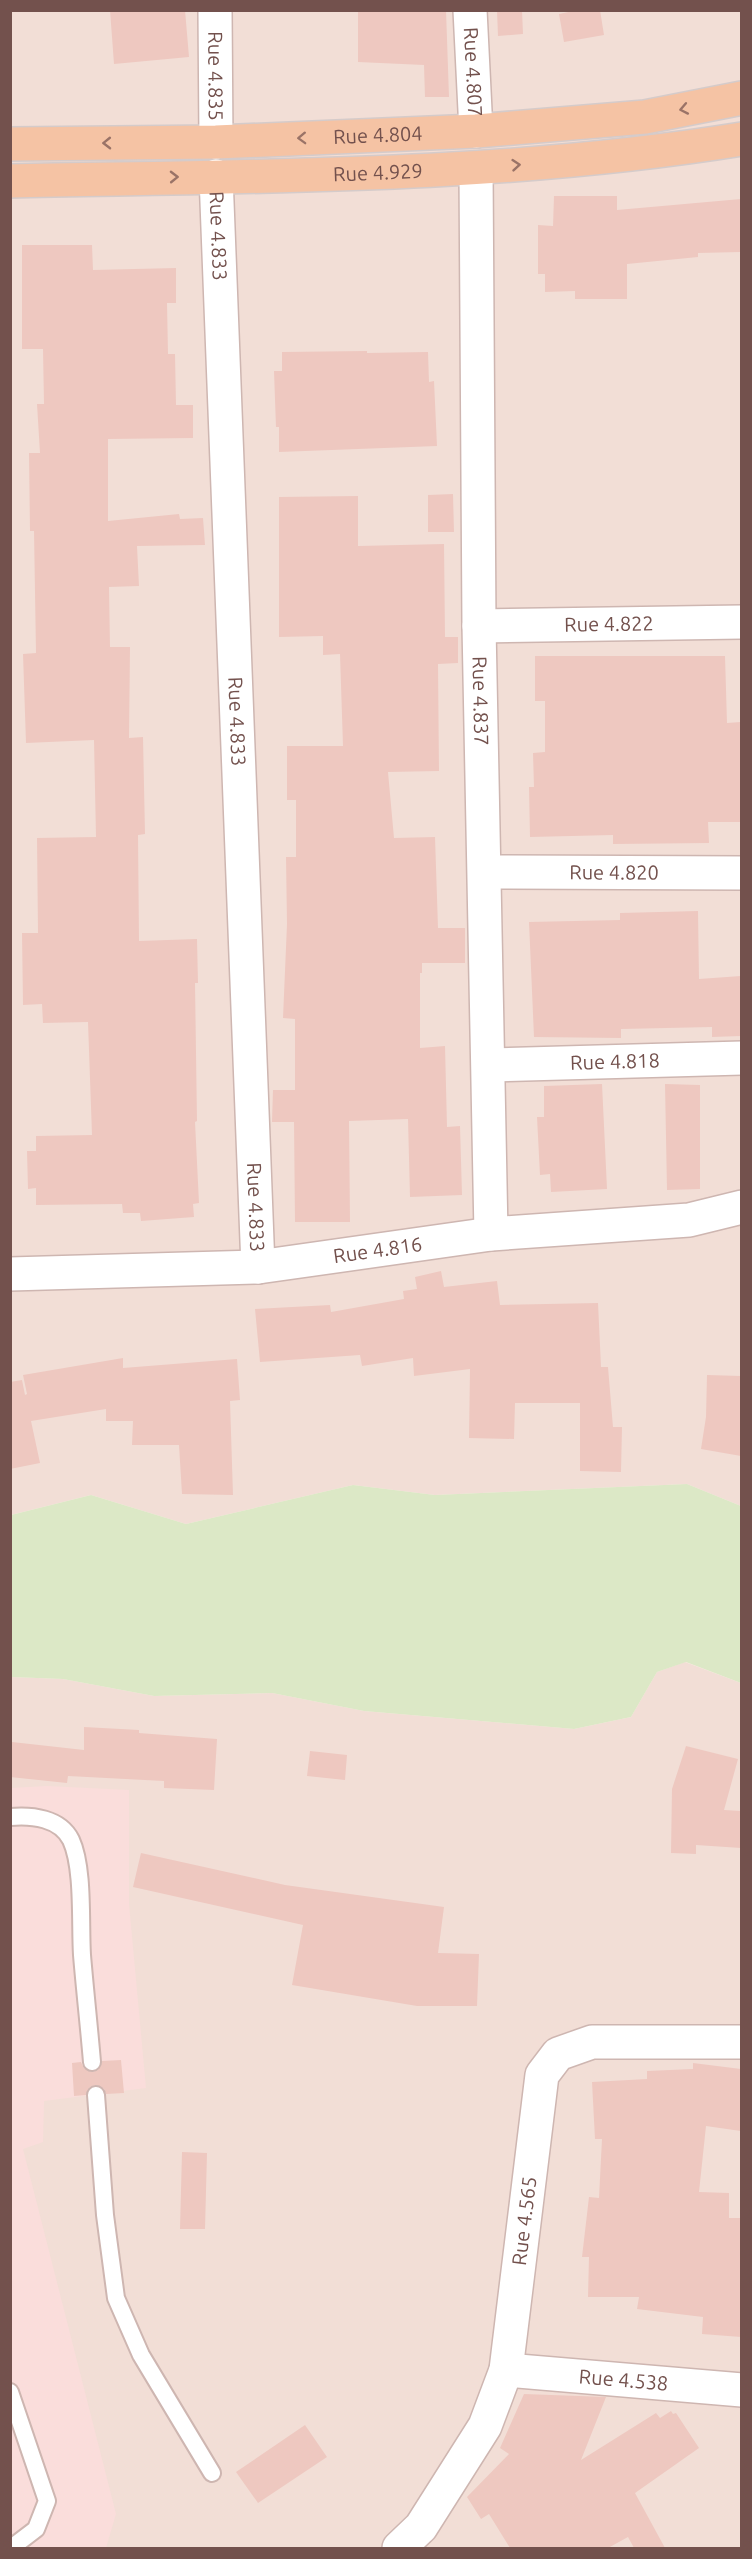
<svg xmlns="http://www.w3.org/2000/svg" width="752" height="2559" font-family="Ubuntu,sans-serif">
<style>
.residential{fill:#f2ded6}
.commercial{fill:#fadddb}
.green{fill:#dce8c6}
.building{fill:#eec8c0}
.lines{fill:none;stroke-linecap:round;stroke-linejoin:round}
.lane-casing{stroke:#ceb6b1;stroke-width:20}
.street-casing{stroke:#ceb6b1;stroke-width:36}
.primary-casing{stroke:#d5cbca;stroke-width:36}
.lane{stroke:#fff;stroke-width:16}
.street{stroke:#fff;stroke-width:33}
.primary{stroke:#f5c3a4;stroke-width:33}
.oneway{stroke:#9a7367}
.labels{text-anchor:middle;stroke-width:5;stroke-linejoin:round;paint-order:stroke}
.street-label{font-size:20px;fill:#73514d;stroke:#fef3ed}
</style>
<rect width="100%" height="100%" fill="#fbeee7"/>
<path class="residential" d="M 10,11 L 741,11 L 741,1506 L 687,1484 L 435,1495 L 353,1485 L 186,1524 L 91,1495 L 11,1515 Z
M 685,1662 L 741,1683 L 741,2548 L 11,2548 L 11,1677 L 63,1679 L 154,1696 L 272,1693 L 364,1711 L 574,1729 L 631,1717 L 657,1672 Z"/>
<path class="commercial" d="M 47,1786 L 129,1790 L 129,1904 L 146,2088 L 44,2101 L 43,2142 L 23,2149 L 116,2514 L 106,2548 L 11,2548 L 11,1788 Z"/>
<path class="green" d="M 687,1484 L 741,1506 L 741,1683 L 686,1662 L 657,1672 L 631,1717 L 574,1729 L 364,1711 L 272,1693 L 154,1696 L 63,1679 L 11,1677 L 11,1515 L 91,1495 L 186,1524 L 353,1485 L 435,1495 Z"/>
<path class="building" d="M 110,10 L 185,10 L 189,57 L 114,64 Z
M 358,10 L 446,10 L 449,97 L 425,97 L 424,65 L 358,62 Z
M 497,10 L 522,10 L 523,34 L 498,36 Z
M 578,10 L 600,10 L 604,35 L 564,42 L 559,14 Z
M 554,196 L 617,196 L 617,210 L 741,199 L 741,252 L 698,253 L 698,257 L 627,264 L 627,299 L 575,299 L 575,291 L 545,292 L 545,274 L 538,274 L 538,225 L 553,226 Z
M 22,245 L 92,245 L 93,270 L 176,268 L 176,303 L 167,303 L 168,354 L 175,354 L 176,405 L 193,405 L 193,438 L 108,439 L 108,521 L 179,514 L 180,519 L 203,518 L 205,545 L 137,546 L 139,586 L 109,587 L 110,647 L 130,647 L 129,738 L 143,737 L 145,834 L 138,835 L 139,941 L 197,939 L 198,983 L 195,983 L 197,1121 L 195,1122 L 199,1203 L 193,1204 L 194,1217 L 141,1221 L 140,1213 L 123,1213 L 122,1204 L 36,1205 L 36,1188 L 28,1189 L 27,1151 L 36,1151 L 36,1136 L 92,1135 L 88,1022 L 43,1023 L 42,1004 L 23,1005 L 22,933 L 38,933 L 37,838 L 96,837 L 94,740 L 26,743 L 23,654 L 36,653 L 34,531 L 30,531 L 29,453 L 40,453 L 37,404 L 44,404 L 43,349 L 22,349 Z
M 367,351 L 367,353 L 428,352 L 429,382 L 434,381 L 437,446 L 279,452 L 279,427 L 276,427 L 274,371 L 282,371 L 282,352 Z
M 453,494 L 454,532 L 428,532 L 428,495 Z
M 358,496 L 358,546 L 444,544 L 445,637 L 458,637 L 458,663 L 438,664 L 439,771 L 388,772 L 394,838 L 435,837 L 438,928 L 465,928 L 465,963 L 422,963 L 422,973 L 420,973 L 420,1048 L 445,1046 L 447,1127 L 460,1126 L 462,1195 L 410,1197 L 408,1119 L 349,1121 L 350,1222 L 295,1222 L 294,1122 L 272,1122 L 273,1090 L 295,1090 L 295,1019 L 283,1018 L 287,924 L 286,857 L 296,857 L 296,800 L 287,800 L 287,746 L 343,746 L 340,654 L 323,655 L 323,636 L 279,637 L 279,497 Z
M 535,656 L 725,656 L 727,723 L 741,722 L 741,822 L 708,822 L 709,843 L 613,844 L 613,835 L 530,837 L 529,787 L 534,787 L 533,753 L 545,752 L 545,701 L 535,701 Z
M 698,911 L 699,979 L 741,976 L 741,1036 L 712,1037 L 712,1027 L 621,1029 L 621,1038 L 534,1037 L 529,922 L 620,920 L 620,913 Z
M 602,1084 L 607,1189 L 551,1192 L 550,1174 L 540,1175 L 537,1117 L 544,1117 L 544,1086 Z
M 665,1084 L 700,1085 L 700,1189 L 667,1190 Z
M 441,1271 L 444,1287 L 497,1281 L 500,1305 L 598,1303 L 601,1367 L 608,1367 L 613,1427 L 622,1427 L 621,1472 L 580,1471 L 580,1403 L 515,1403 L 514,1439 L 469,1438 L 470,1369 L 414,1376 L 413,1358 L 362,1366 L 360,1355 L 260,1362 L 255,1309 L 330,1305 L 331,1312 L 404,1299 L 403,1291 L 417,1289 L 415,1277 Z
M 123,1358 L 123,1368 L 237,1359 L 240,1400 L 230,1401 L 233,1495 L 182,1494 L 179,1445 L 132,1445 L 133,1421 L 106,1421 L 106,1409 L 31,1421 L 40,1463 L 10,1469 L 10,1382 L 22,1380 L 25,1395 L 27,1394 L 23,1375 Z
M 707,1375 L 741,1376 L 741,1456 L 701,1449 L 706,1417 Z
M 84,1727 L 139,1730 L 139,1733 L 217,1739 L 214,1790 L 164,1788 L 164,1781 L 68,1776 L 67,1783 L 10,1777 L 12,1742 L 84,1750 Z
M 686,1746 L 738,1759 L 724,1810 L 741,1811 L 741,1848 L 696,1845 L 696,1854 L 671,1853 L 672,1789 Z
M 310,1751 L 347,1755 L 345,1780 L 307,1776 Z
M 141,1853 L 285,1885 L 444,1907 L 438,1953 L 479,1954 L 477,2006 L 417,2006 L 292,1985 L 303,1925 L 133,1887 Z
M 121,2060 L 124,2093 L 106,2094 L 104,2089 L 96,2085 L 90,2087 L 86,2095 L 74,2096 L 72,2063 L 81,2062 L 84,2068 L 92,2072 L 98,2070 L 102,2061 Z
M 693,2063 L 741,2069 L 741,2131 L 706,2126 L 699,2192 L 729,2193 L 729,2218 L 741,2218 L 741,2337 L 702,2334 L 703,2317 L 637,2309 L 639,2297 L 588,2297 L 589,2257 L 582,2257 L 589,2197 L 599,2198 L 602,2139 L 595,2139 L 592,2082 L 647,2079 L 647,2071 L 693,2069 Z
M 182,2152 L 207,2153 L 205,2229 L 180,2229 Z
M 524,2394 L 606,2397 L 581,2460 L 656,2413 L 660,2418 L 671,2411 L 673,2414 L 676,2413 L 699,2448 L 635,2493 L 665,2548 L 634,2548 L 628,2537 L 608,2548 L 510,2548 L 489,2514 L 481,2519 L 467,2497 L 509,2454 L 500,2448 Z
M 305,2425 L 327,2457 L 258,2503 L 236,2472 Z"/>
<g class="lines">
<defs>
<path id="lane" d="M 10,1817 C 32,1815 60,1818 71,1840 C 84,1868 80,1924 82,1955 C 85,1991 89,2026 92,2062
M 96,2095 L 105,2215 L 116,2298 L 141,2355 L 212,2473
M 10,2392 L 47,2501 L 36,2529 L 11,2548"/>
<g id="street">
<path id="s1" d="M 215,10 L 216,142"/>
<path id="s2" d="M 470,10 L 476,131"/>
<path id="s3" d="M 476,169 L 479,626 L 491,1234"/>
<path id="s4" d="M 216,176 L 258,1267"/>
<path id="s5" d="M 479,626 L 742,622"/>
<path id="s6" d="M 485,872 L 742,873"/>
<path id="s7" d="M 489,1065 L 742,1058"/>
<path id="s8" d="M 10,1274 L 258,1267 L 491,1234 L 689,1220 L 742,1207"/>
<path id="s9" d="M 506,2370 L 742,2390"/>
<path id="s10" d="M 399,2548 L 421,2527 L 485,2426 L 506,2370 L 542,2075 L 558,2054 L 592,2042 L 742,2042"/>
</g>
<g id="primary">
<path id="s11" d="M 10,144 L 216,142 L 476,131 L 645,117 L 742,98"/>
<path id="s12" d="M 10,181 C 254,176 500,178 742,139"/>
</g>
</defs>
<use href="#lane" class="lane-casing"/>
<use href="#street" class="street-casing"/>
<use href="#primary" class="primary-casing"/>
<use href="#lane" class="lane"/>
<use href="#street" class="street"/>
<use href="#primary" class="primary"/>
</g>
<defs><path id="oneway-chevron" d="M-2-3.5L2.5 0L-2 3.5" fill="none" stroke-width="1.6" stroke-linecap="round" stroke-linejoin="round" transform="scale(1.5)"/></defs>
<g class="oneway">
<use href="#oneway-chevron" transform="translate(684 109) rotate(169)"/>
<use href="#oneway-chevron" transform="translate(302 138) rotate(178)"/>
<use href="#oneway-chevron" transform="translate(107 143) rotate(179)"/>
<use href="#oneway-chevron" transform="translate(516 165) rotate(-5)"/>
<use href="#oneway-chevron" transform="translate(174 177) rotate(-1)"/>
</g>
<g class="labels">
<g class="street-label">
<text dy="7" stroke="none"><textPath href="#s2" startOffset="62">Rue 4.807</textPath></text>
<text dy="7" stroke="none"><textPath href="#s1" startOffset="66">Rue 4.835</textPath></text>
<text dy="7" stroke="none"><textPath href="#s11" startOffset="368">Rue 4.804</textPath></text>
<text dy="7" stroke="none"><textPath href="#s12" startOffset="368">Rue 4.929</textPath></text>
<text dy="7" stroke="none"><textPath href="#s4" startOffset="60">Rue 4.833</textPath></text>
<text dy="7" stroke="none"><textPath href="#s5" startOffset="130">Rue 4.822</textPath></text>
<text dy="7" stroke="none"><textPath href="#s3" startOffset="532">Rue 4.837</textPath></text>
<text dy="7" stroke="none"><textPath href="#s4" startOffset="546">Rue 4.833</textPath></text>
<text dy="7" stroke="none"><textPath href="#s6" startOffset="129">Rue 4.820</textPath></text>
<text dy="7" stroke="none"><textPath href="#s7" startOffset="126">Rue 4.818</textPath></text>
<text dy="7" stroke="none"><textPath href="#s4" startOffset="1032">Rue 4.833</textPath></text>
<text dy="7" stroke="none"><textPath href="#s8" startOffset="369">Rue 4.816</textPath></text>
<text dy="7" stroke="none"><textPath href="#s10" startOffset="360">Rue 4.565</textPath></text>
<text dy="7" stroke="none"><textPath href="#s9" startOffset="118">Rue 4.538</textPath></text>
</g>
</g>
<rect width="752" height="2559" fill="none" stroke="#73514d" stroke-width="24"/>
</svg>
